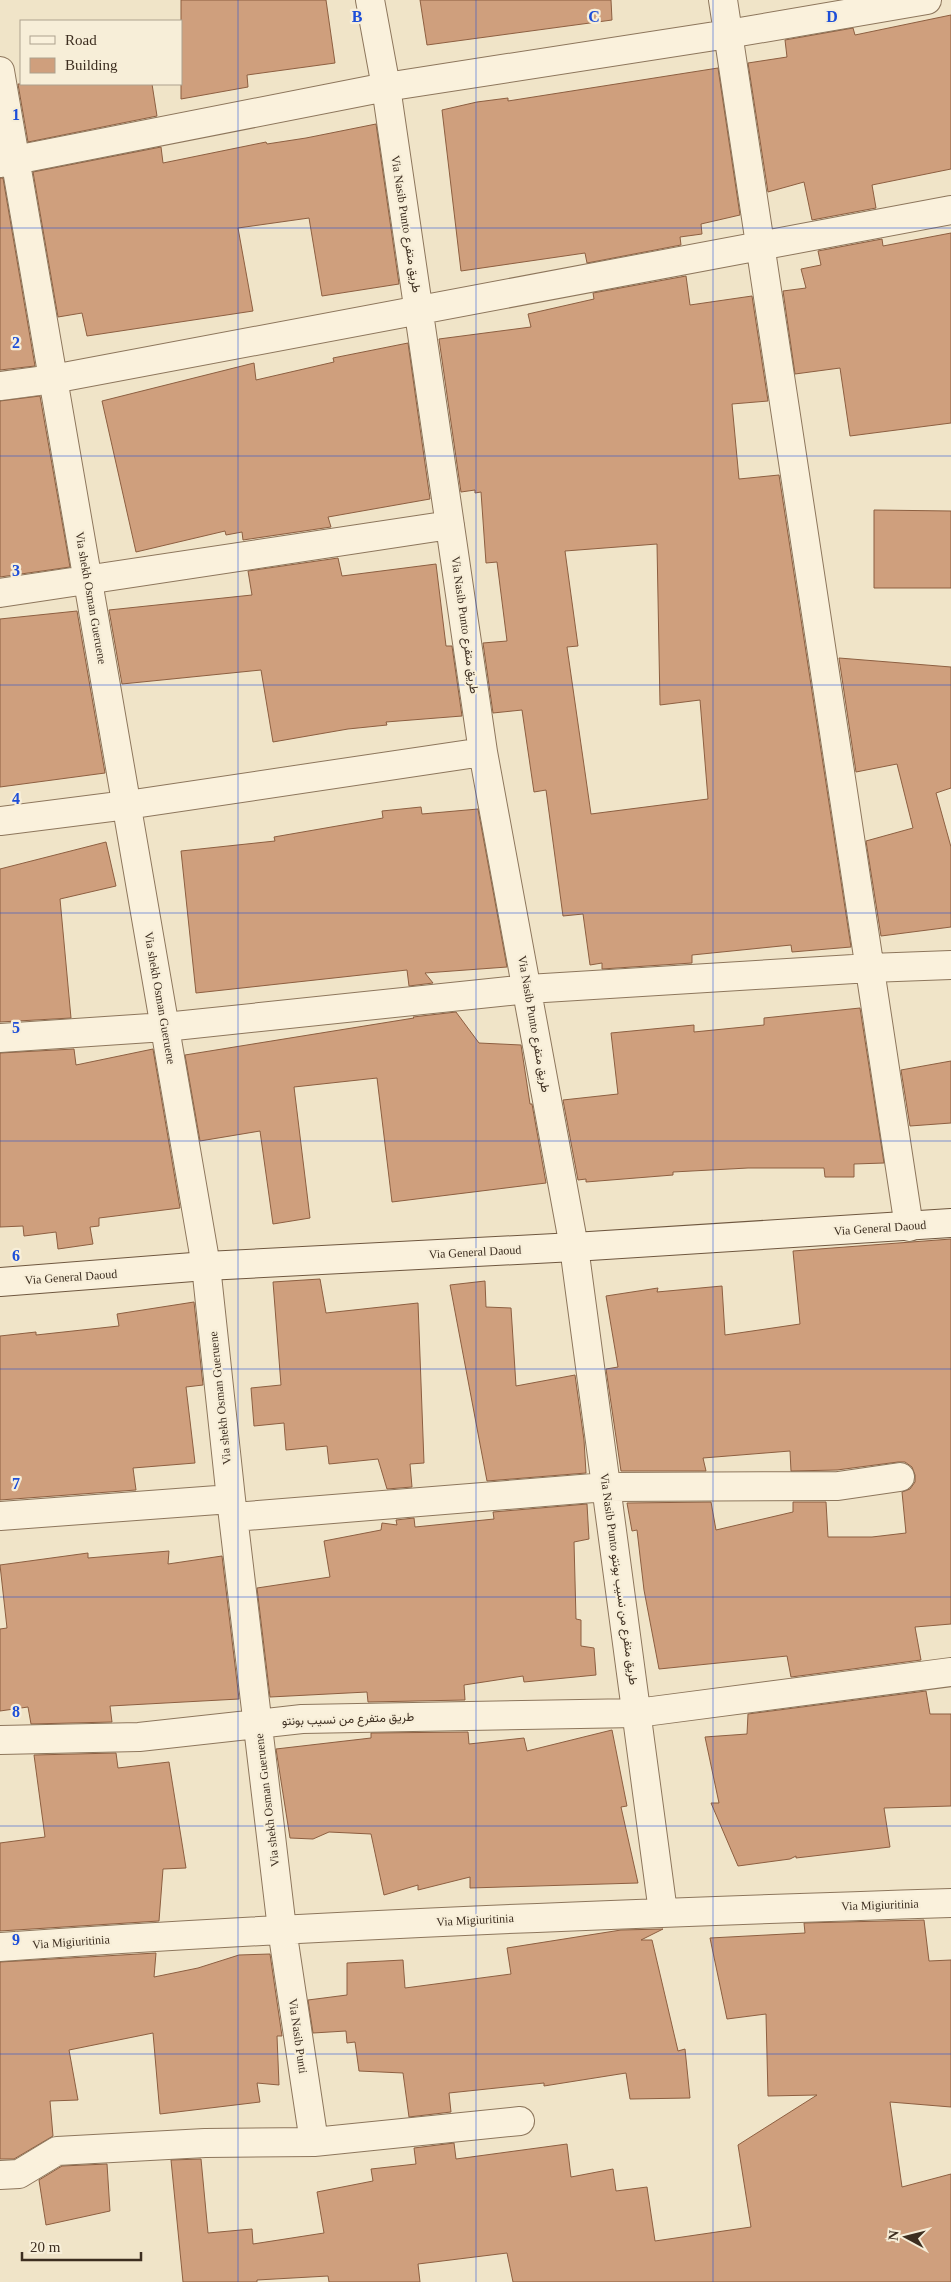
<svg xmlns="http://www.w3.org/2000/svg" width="951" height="2282" font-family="'Times New Roman',Vazirmatn,serif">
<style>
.building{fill:#cf9f7d;stroke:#8d5f41;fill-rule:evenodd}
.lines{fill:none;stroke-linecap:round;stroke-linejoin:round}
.minor-casing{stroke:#8d765c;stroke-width:30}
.secondary-casing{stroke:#6f573f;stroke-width:30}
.minor{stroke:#faf1dc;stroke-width:28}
.secondary{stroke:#faf1dc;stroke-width:28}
.grid{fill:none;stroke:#1d4ed8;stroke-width:1;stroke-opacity:0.55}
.labels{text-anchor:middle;stroke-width:4.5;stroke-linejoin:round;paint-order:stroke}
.street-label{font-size:12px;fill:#3d2e20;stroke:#f7eed8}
.grid-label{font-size:16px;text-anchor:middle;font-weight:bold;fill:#1d4ed8;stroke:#f7eed8;stroke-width:4.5;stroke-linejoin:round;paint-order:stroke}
</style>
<rect width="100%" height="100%" fill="#f0e4c8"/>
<path class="building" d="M 181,0 L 326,0 L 335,63 L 247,75 L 248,87 L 181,99 Z
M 420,0 L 611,0 L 612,20 L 427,45 Z
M 951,15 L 951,169 L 872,185 L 876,208 L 812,220 L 804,182 L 768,192 L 748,63 L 787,57 L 785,40 L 853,28 L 855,35 Z
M 718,68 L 740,215 L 701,224 L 702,234 L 680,237 L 681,245 L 587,263 L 585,253 L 461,271 L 442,110 L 477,102 L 508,98 L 508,101 Z
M 18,84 L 152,84 L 157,116 L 28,142 Z
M 376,124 L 399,284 L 322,296 L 309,218 L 238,228 L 253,311 L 87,336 L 82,313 L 58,317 L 33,172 L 161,147 L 163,163 L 266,142 L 267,144 L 306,138 Z
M 0,178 L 3,178 L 35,366 L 0,370 Z
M 951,233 L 951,423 L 850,436 L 840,368 L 795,374 L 783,291 L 806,288 L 801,269 L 821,265 L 818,251 L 882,239 L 883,246 Z
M 686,276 L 690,305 L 752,296 L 768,401 L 732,404 L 739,479 L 779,475 L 851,947 L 792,952 L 791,945 L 692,955 L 692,963 L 602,969 L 602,963 L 590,965 L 583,914 L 563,916 L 546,790 L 534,792 L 522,710 L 493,713 L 483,643 L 507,641 L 497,562 L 486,563 L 481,492 L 475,493 L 475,490 L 461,492 L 439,339 L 531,327 L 528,314 L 594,299 L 593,293 ZM 657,544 L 660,705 L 700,700 L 708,799 L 591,814 L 567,647 L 578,646 L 565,551 Z
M 408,343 L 430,499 L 328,517 L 331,527 L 243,540 L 242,532 L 226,535 L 225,531 L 136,552 L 102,401 L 254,363 L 256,380 L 334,362 L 333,358 Z
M 40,396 L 70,567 L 0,577 L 0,401 Z
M 874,510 L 951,511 L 951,588 L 874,588 Z
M 338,558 L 342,576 L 436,564 L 446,646 L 452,646 L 462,716 L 386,722 L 387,725 L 348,729 L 273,742 L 261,670 L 122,684 L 109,610 L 252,595 L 248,571 Z
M 77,611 L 105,773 L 0,787 L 0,619 Z
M 839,658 L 951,667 L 951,788 L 936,793 L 951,847 L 951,927 L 881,936 L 866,841 L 913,828 L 897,764 L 856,772 Z
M 421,807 L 422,814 L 478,809 L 507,967 L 425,973 L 433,983 L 409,986 L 407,970 L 196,993 L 181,851 L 275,841 L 274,837 L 383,818 L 382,811 Z
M 106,842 L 116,886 L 60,899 L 71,1018 L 0,1022 L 0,869 Z
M 860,1008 L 884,1163 L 854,1164 L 854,1177 L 825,1177 L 824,1168 L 748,1168 L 673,1172 L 673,1175 L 586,1182 L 586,1179 L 578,1180 L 563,1100 L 618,1094 L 611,1033 L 694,1025 L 694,1032 L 764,1025 L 764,1018 Z
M 456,1012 L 479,1043 L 521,1045 L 530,1104 L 532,1104 L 546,1183 L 392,1202 L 377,1078 L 294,1087 L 310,1218 L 273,1224 L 260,1131 L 200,1141 L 185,1055 L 414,1018 L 413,1017 Z
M 74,1049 L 76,1065 L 153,1049 L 180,1208 L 99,1218 L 99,1226 L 90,1227 L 93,1244 L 58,1249 L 56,1232 L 24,1236 L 23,1226 L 0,1227 L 0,1053 Z
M 951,1061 L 951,1123 L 910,1126 L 901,1070 Z
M 951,1239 L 951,1624 L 915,1627 L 921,1660 L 791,1677 L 787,1656 L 659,1669 L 644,1590 L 637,1530 L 632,1531 L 627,1503 L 711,1502 L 716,1530 L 793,1512 L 793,1502 L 826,1502 L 828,1537 L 872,1537 L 906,1533 L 902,1492 L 910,1489 L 915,1482 L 915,1475 L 912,1467 L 905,1462 L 898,1462 L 837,1470 L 791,1471 L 790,1451 L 703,1458 L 706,1471 L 621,1471 L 606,1369 L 618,1367 L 606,1296 L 658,1288 L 657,1292 L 722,1286 L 725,1335 L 800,1324 L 793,1251 Z
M 320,1279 L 326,1313 L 418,1303 L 424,1463 L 410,1464 L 412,1487 L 387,1489 L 378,1459 L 329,1464 L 327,1446 L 286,1450 L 284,1423 L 254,1426 L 251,1388 L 281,1385 L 273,1282 Z
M 485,1281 L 486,1307 L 511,1308 L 516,1386 L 575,1375 L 584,1440 L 586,1473 L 487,1481 L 450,1285 Z
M 194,1302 L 203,1385 L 186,1387 L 195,1463 L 133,1468 L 136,1490 L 0,1500 L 0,1336 L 36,1332 L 36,1335 L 119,1326 L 117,1314 Z
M 587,1504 L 589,1539 L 574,1542 L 576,1619 L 581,1620 L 581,1646 L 594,1648 L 596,1675 L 524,1682 L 523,1676 L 464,1685 L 465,1700 L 368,1702 L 367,1692 L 270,1697 L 257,1588 L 330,1577 L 324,1541 L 381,1530 L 382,1523 L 397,1525 L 396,1520 L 414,1518 L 415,1527 L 494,1519 L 493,1512 Z
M 169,1551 L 168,1564 L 222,1556 L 239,1699 L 110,1706 L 112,1722 L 31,1724 L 28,1707 L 0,1711 L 0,1629 L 7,1628 L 0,1565 L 88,1553 L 88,1558 Z
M 926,1691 L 930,1714 L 951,1714 L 951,1806 L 884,1808 L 890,1847 L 796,1858 L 796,1856 L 790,1859 L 738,1866 L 711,1803 L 719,1803 L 705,1737 L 747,1734 L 748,1714 Z
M 612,1730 L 627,1806 L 621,1807 L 638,1883 L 470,1888 L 470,1877 L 418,1890 L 418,1885 L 384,1895 L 371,1834 L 329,1832 L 313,1839 L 290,1838 L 276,1749 L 371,1738 L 371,1733 L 468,1732 L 469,1744 L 524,1738 L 527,1751 Z
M 116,1753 L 118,1768 L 169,1762 L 186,1868 L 163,1869 L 159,1921 L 0,1931 L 0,1843 L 45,1837 L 34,1755 Z
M 924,1920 L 929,1961 L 951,1960 L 951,2107 L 890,2102 L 902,2187 L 951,2174 L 951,2282 L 513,2282 L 507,2253 L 418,2264 L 420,2282 L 329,2282 L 328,2276 L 257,2280 L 257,2282 L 183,2282 L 171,2160 L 201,2159 L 208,2233 L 252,2229 L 253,2244 L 324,2233 L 317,2192 L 373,2181 L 371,2169 L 416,2164 L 414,2148 L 454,2143 L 456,2159 L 567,2144 L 571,2177 L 613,2169 L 616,2191 L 647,2187 L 655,2241 L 751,2227 L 738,2145 L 817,2095 L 768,2096 L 766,2014 L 727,2019 L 710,1938 L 805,1933 L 804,1923 Z
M 663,1929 L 641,1940 L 652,1940 L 678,2051 L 685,2049 L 690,2098 L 630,2099 L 626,2073 L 544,2086 L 544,2083 L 449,2093 L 451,2112 L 409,2117 L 403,2073 L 359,2071 L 355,2042 L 347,2043 L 346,2031 L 313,2033 L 308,2000 L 347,1995 L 347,1963 L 403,1960 L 405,1988 L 511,1974 L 507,1948 L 621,1930 Z
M 156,1953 L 154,1977 L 198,1968 L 239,1955 L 270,1954 L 282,2036 L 277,2036 L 279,2085 L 257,2083 L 260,2102 L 160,2114 L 153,2033 L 69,2050 L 78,2100 L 50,2101 L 53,2136 L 14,2159 L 0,2159 L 0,1962 Z
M 107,2164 L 110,2211 L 46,2225 L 39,2180 L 62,2166 Z"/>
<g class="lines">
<defs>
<path id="minor" d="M 370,0 L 386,87 L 483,752 L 574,1247 L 663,1912
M 723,0 L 909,1227
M 0,71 L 206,1266 L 231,1499 L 282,1929 L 314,2142
M 0,163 L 386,87 L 728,34 L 927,0
M 0,386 L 53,379 L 951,210
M 0,593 L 450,525
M 0,821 L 127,805 L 483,752
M 0,1038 L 165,1027 L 528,989 L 870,968 L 951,965
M 0,1516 L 231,1499
M 234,1517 L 606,1487 L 838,1486 L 900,1477
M 0,1740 L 139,1737 L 302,1719 L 637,1713 L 951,1672
M 0,1947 C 317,1925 634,1913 951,1903
M 0,2175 L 19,2174 L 57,2151 L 205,2143 L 314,2142 L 520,2121"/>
<path id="secondary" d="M 0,1282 L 206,1266 L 574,1247 L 951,1223"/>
</defs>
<use href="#minor" class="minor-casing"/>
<use href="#secondary" class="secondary-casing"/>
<use href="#minor" class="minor"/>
<use href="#secondary" class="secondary"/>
</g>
<path class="grid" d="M 238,0 L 238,2282M 476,0 L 476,2282M 713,0 L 713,2282M 0,228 L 951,228M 0,456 L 951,456M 0,685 L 951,685M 0,913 L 951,913M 0,1141 L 951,1141M 0,1369 L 951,1369M 0,1597 L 951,1597M 0,1826 L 951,1826M 0,2054 L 951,2054"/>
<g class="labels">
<g class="street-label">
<text transform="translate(406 224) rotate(81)" y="4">Via Nasib Punto طريق متفرع</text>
<text transform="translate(91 598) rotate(80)" y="4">Via shekh Osman Gueruene</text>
<text transform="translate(465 625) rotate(82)" y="4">Via Nasib Punto طريق متفرع</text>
<text transform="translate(160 998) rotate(80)" y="4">Via shekh Osman Gueruene</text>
<text transform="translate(534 1024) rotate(80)" y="4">Via Nasib Punto طريق متفرع</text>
<text transform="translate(880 1228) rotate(-4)" y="4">Via General Daoud</text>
<text transform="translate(475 1252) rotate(-3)" y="4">Via General Daoud</text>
<text transform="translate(71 1277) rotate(-4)" y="4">Via General Daoud</text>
<text transform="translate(220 1398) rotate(-96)" y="4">Via shekh Osman Gueruene</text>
<text transform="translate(619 1579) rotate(82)" y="4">Via Nasib Punto طريق متفرع من نسيب بونتو</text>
<text transform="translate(348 1719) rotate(-2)" y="4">طريق متفرع من نسيب بونتو</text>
<text transform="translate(267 1800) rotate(-97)" y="4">Via shekh Osman Gueruene</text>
<text transform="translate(880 1905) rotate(-2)" y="4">Via Migiuritinia</text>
<text transform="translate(475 1920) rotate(-3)" y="4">Via Migiuritinia</text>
<text transform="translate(71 1942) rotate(-4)" y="4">Via Migiuritinia</text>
<text transform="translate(298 2036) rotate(82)" y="4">Via Nasib Punti</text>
</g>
</g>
<g class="grid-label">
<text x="357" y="22">B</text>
<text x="594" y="22">C</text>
<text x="832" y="22">D</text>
<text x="16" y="120">1</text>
<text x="16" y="348">2</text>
<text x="16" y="576">3</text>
<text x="16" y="804">4</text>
<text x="16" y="1033">5</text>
<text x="16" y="1261">6</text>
<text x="16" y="1489">7</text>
<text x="16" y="1717">8</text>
<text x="16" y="1945">9</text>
</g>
<rect x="20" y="20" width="162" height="65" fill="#f7eed8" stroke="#ada18e"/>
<rect x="30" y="36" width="25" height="8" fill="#faf1dc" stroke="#ada18e"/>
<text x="65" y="45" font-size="15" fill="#3d2e20">Road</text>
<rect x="30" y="58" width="25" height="15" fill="#cf9f7d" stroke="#ada18e"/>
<text x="65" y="70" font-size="15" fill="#3d2e20">Building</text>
<g transform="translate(906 2237) rotate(277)" stroke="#f7eed8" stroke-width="4" paint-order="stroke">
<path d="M0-4L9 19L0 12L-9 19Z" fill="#3d2e20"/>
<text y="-8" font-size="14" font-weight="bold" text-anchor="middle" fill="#3d2e20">N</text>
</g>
<path d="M22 2252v8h119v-8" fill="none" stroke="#3d2e20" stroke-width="2.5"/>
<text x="30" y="2252" font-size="15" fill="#3d2e20" stroke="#f7eed8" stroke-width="4" paint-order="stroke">20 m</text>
</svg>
